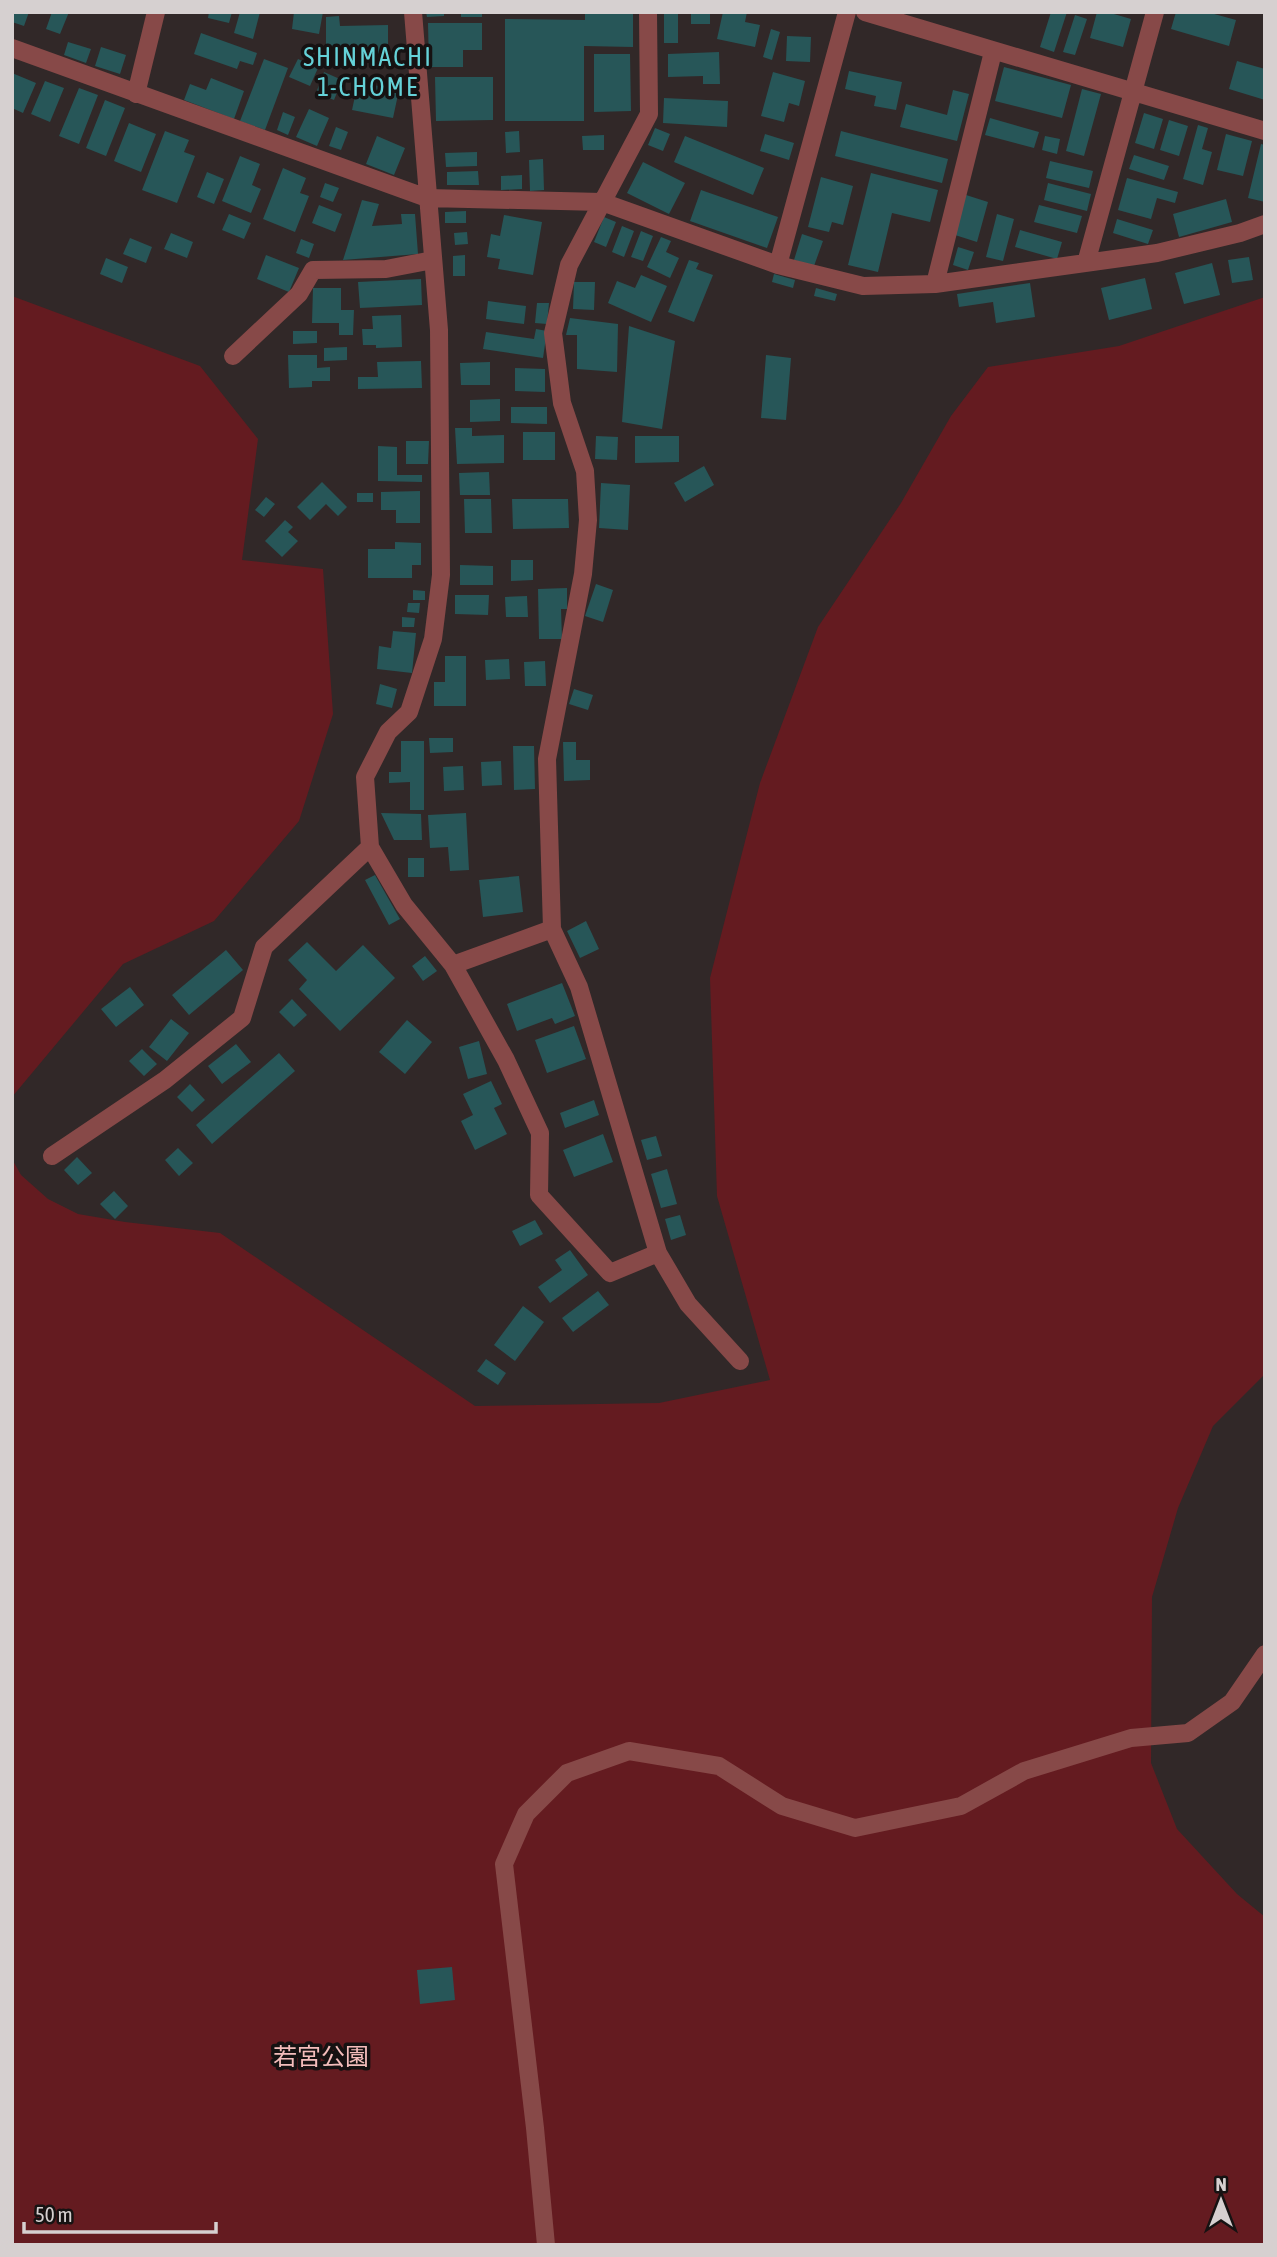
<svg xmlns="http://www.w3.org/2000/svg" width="1277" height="2257" font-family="'Asap Condensed','Noto Sans JP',sans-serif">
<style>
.green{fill:#641b20}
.building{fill:#275658}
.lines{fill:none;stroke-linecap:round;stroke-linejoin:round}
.minor{stroke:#874948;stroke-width:18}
.labels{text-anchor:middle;stroke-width:7;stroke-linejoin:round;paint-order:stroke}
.park-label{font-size:24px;fill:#f4bdbb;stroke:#161212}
.neighbourhood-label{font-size:26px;letter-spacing:2px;fill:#65d2d8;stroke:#161212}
</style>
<rect width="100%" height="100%" fill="#312828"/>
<path class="green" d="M 12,296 L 200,366 L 258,439 L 242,560 L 323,569 L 333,714 L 299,821 L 214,921 L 123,964 L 12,1097 Z
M 1265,297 L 1265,1374 L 1213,1426 L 1178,1508 L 1152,1597 L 1151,1763 L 1177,1829 L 1237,1894 L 1265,1917 L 1265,2245 L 12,2245 L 12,1159 L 21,1175 L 48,1199 L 78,1214 L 125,1222 L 220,1233 L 475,1406 L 659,1403 L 770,1380 L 717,1196 L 710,978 L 760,783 L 818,627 L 901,503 L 951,416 L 988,367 L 1119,346 Z"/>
<path class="building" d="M 12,12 L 29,12 L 24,26 L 12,22 Z
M 52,12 L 69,12 L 60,34 L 46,29 Z
M 209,12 L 232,12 L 229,23 L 208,18 Z
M 240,12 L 260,12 L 253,39 L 234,33 Z
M 294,12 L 323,12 L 319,34 L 292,29 Z
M 426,12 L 444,12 L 444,16 L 427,17 Z
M 461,12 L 482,12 L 482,17 L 461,17 Z
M 585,12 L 633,12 L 633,47 L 584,46 L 584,121 L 505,121 L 505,19 L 585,20 Z
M 664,12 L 678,12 L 678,43 L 664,43 Z
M 691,12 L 710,12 L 710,24 L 691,24 Z
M 723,12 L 747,12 L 745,22 L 760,25 L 755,47 L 717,39 Z
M 1051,12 L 1067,12 L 1054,52 L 1040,47 Z
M 1097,12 L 1107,12 L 1131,19 L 1123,47 L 1090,38 Z
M 1176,12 L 1207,12 L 1236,20 L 1229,46 L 1171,29 Z
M 1075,15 L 1087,19 L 1075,55 L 1063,52 Z
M 339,16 L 340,26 L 388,25 L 388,54 L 326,55 L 326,17 Z
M 428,23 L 482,23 L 482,50 L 463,50 L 463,67 L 429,67 Z
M 771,29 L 780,32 L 772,60 L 763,57 Z
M 201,33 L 257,53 L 253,65 L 240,61 L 237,69 L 194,54 Z
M 787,36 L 811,37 L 810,62 L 786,61 Z
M 68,42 L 91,49 L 86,63 L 64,55 Z
M 101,47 L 126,55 L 120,74 L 95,66 Z
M 719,52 L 720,84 L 703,84 L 703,76 L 668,77 L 668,54 Z
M 594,54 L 630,54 L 631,111 L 594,112 Z
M 264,59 L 288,68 L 265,130 L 240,121 Z
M 298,59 L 318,68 L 310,86 L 289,77 Z
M 1237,61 L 1265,69 L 1265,100 L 1229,89 Z
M 1004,67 L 1071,85 L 1062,118 L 995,101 Z
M 849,71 L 902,82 L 896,110 L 874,106 L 876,96 L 845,89 Z
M 324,72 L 342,80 L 334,100 L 316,93 Z
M 773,72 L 805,81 L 799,106 L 789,103 L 784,122 L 761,116 Z
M 12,73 L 36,83 L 23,113 L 12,108 Z
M 435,77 L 493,77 L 493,120 L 436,121 Z
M 211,78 L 244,91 L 234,119 L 184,100 L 190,84 L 206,90 Z
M 45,81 L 64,88 L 50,122 L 31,114 Z
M 358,82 L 399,90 L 393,118 L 352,110 Z
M 79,88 L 98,95 L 79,144 L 59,136 Z
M 1082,89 L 1101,94 L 1084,156 L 1066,151 Z
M 953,90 L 969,94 L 957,141 L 900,127 L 906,104 L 947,115 Z
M 664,98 L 728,101 L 727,127 L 663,123 Z
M 105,100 L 125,108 L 106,156 L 86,148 Z
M 309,109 L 329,118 L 317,146 L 296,137 Z
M 283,112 L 295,117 L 288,135 L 277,130 Z
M 1144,113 L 1163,119 L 1154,149 L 1135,143 Z
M 990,118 L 1039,132 L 1034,148 L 985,135 Z
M 1169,120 L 1188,126 L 1179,156 L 1160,150 Z
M 129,123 L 156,134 L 141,172 L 114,161 Z
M 1198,125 L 1208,128 L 1202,149 L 1212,152 L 1203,185 L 1183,179 Z
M 336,127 L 348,132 L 341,150 L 329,146 Z
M 655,128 L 670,134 L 663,151 L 648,145 Z
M 165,131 L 189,140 L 184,152 L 195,156 L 177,203 L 142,190 Z
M 519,131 L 520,152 L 506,153 L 505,132 Z
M 841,131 L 948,159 L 942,183 L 835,156 Z
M 765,134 L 794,143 L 789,160 L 760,151 Z
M 1226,134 L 1252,141 L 1243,176 L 1217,170 Z
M 604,135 L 604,150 L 583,150 L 582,136 Z
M 377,136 L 405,148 L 394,175 L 366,164 Z
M 685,136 L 764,168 L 753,195 L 674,162 Z
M 1045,136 L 1060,139 L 1057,154 L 1042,150 Z
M 1261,144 L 1265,145 L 1265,202 L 1248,198 Z
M 477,152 L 477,166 L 446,167 L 445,153 Z
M 1134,155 L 1169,166 L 1164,180 L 1129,169 Z
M 240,156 L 260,164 L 252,185 L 261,189 L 251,213 L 222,201 Z
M 543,159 L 544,190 L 530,191 L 529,160 Z
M 1050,161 L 1093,171 L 1089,188 L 1046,178 Z
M 643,162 L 685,183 L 669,214 L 627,193 Z
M 283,168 L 306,178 L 300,193 L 309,196 L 295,232 L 263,219 Z
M 478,171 L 479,185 L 447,185 L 447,172 Z
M 207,172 L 224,179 L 214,204 L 197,197 Z
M 871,173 L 938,190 L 930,222 L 892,213 L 878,272 L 848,265 Z
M 522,175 L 522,189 L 501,190 L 501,176 Z
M 821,177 L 853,186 L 843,225 L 832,222 L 829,232 L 808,227 Z
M 1127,178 L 1178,192 L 1175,203 L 1157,198 L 1151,219 L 1118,210 Z
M 325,183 L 339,188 L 333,202 L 320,197 Z
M 1048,183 L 1091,194 L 1087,211 L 1044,200 Z
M 701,190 L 778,217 L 767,248 L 690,221 Z
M 966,195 L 988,202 L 977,242 L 955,235 Z
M 1226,199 L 1232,222 L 1179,237 L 1173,214 Z
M 362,200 L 379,204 L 372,226 L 402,224 L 401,214 L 415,214 L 418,254 L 343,260 Z
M 319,205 L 342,214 L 335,232 L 312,223 Z
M 1039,205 L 1082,216 L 1077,233 L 1034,222 Z
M 466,211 L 466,223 L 445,223 L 445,212 Z
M 229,214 L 251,223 L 244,239 L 222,230 Z
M 997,214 L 1014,219 L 1003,261 L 986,257 Z
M 504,215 L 542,222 L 533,275 L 498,269 L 500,259 L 487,257 L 491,234 L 500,236 Z
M 604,217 L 616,222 L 606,247 L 594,242 Z
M 1117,219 L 1153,230 L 1148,244 L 1113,233 Z
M 622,226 L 634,231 L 624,257 L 612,252 Z
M 1020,230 L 1062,242 L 1057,259 L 1015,247 Z
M 641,231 L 653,236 L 643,261 L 631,257 Z
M 467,232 L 468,244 L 455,245 L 454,233 Z
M 171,233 L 193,242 L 187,258 L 164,249 Z
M 802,234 L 823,241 L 814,266 L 794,260 Z
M 661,237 L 671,241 L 666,252 L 679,258 L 670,278 L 647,267 Z
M 130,238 L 152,247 L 146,263 L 123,254 Z
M 301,239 L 314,244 L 309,258 L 296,253 Z
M 958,247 L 974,252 L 968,270 L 953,265 Z
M 266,255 L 299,268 L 289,292 L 257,279 Z
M 465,255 L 465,276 L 453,276 L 453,256 Z
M 1249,257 L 1253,280 L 1232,283 L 1228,260 Z
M 106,258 L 128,267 L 122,283 L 100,274 Z
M 689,260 L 699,263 L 696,269 L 713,275 L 694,322 L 668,312 Z
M 1212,263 L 1220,295 L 1184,304 L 1175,273 Z
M 774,274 L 795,280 L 793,288 L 772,282 Z
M 641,275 L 667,286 L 651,322 L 608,303 L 617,281 L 635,288 Z
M 1145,278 L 1152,309 L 1109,320 L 1101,288 Z
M 421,279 L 422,305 L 360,308 L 358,282 Z
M 574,282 L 595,282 L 594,310 L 573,309 Z
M 1030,283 L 1035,317 L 996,323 L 993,302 L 959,307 L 957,294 Z
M 313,288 L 341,288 L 341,310 L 354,310 L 353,335 L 339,335 L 339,323 L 312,323 Z
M 816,288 L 837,294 L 835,301 L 814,296 Z
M 488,301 L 526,306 L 524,324 L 486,319 Z
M 537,303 L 549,303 L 547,324 L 535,323 Z
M 401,315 L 402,347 L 376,348 L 376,345 L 363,345 L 362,329 L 373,329 L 372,316 Z
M 570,318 L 618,324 L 617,372 L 577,369 L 577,335 L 566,335 Z
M 629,326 L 675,341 L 662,429 L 622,422 Z
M 536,329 L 547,331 L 543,358 L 483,349 L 486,332 L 534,339 Z
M 293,331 L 317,331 L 317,343 L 293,344 Z
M 347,347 L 347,360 L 324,361 L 324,348 Z
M 288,355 L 317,355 L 317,368 L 330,367 L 330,381 L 312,381 L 312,387 L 289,388 Z
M 766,355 L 791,358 L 786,420 L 761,418 Z
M 421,361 L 422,388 L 358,389 L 358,377 L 378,377 L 377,362 Z
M 490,362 L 490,385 L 461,385 L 460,363 Z
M 515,368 L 545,369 L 545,392 L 515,391 Z
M 500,399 L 500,421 L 470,422 L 470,400 Z
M 511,407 L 547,407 L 547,424 L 511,423 Z
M 455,428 L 472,428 L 472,436 L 504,435 L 504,463 L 457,464 Z
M 523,432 L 555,432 L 555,460 L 523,460 Z
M 596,436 L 618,437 L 617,460 L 595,459 Z
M 635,436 L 679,436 L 679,462 L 635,463 Z
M 406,441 L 429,441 L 428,464 L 406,464 Z
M 378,446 L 397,447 L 397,475 L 422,475 L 422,482 L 378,481 Z
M 704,466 L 714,485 L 685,502 L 674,483 Z
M 489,472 L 490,495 L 460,495 L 459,473 Z
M 322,482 L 347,507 L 338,516 L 326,504 L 310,520 L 297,507 Z
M 601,483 L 630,485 L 628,530 L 599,528 Z
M 420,491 L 420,523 L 396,523 L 396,510 L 381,510 L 381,492 Z
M 357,493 L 373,493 L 373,502 L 357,502 Z
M 266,497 L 275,504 L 264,517 L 255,510 Z
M 464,499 L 491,499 L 492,533 L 465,533 Z
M 512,499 L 568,499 L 569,528 L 513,529 Z
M 285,520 L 293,527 L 288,532 L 298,541 L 282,557 L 265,541 Z
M 395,542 L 421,543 L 421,565 L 412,565 L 412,578 L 368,578 L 368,549 L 395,549 Z
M 511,560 L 533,560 L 533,580 L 511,581 Z
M 460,565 L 493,566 L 493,585 L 460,585 Z
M 596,584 L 613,590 L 603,622 L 585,616 Z
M 567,588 L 567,609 L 561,609 L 562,639 L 539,639 L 538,589 Z
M 413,590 L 425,591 L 425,600 L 413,600 Z
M 455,595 L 489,595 L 488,615 L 455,614 Z
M 527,596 L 528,617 L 506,617 L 505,597 Z
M 408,603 L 420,603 L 419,613 L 407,612 Z
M 402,617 L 415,618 L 414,627 L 402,627 Z
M 393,631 L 416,633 L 412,673 L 377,669 L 379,646 L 391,648 Z
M 445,656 L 466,656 L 466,706 L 434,706 L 434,682 L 445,682 Z
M 509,659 L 510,679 L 486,680 L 485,660 Z
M 545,661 L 546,686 L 525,686 L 524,662 Z
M 380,684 L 397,689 L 392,708 L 376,704 Z
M 574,689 L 593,695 L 588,710 L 569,704 Z
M 429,738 L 453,738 L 453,752 L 430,753 Z
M 401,741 L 424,741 L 424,810 L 410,810 L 410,782 L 389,783 L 389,772 L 401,772 Z
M 563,742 L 576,742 L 576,760 L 590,760 L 590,780 L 564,781 Z
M 513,746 L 534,746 L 535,789 L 514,790 Z
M 501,761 L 502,785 L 482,786 L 481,762 Z
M 463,766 L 464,790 L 444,791 L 443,767 Z
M 381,813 L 421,814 L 422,840 L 394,840 Z
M 466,813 L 469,870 L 450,871 L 448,847 L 430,848 L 428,815 Z
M 408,858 L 424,858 L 424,877 L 408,877 Z
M 375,875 L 400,919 L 389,925 L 365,880 Z
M 519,876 L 523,912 L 483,917 L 479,880 Z
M 586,921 L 599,949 L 580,958 L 567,931 Z
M 307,942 L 336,971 L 363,945 L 395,978 L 340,1031 L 299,989 L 307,980 L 288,960 Z
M 226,950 L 243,970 L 189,1015 L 172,995 Z
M 425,956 L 437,971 L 423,981 L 412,966 Z
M 562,983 L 575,1016 L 555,1024 L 552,1018 L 517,1031 L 507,1004 Z
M 130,987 L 144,1005 L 116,1027 L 101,1009 Z
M 292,999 L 307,1015 L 294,1027 L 279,1012 Z
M 171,1019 L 189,1033 L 167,1061 L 149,1047 Z
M 407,1020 L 432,1042 L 405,1074 L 379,1052 Z
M 574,1026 L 586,1059 L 547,1073 L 535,1040 Z
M 479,1041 L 487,1074 L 468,1079 L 459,1047 Z
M 236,1044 L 251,1062 L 222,1084 L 208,1066 Z
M 142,1049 L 157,1064 L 144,1076 L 129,1061 Z
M 279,1053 L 295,1071 L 212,1144 L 196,1125 Z
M 491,1081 L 502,1104 L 494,1108 L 507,1134 L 475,1150 L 461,1121 L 473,1115 L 463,1094 Z
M 190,1084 L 205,1100 L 192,1112 L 177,1097 Z
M 594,1100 L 599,1115 L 565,1128 L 560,1113 Z
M 603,1134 L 613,1162 L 574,1177 L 563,1150 Z
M 656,1136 L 662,1156 L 647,1160 L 641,1140 Z
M 178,1148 L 193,1163 L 179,1176 L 165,1160 Z
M 77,1157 L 92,1173 L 78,1185 L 64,1170 Z
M 667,1169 L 677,1204 L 661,1208 L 651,1174 Z
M 114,1191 L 128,1206 L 115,1219 L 100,1204 Z
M 680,1215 L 686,1235 L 671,1240 L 665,1219 Z
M 535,1220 L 543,1234 L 520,1246 L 512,1231 Z
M 570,1250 L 588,1275 L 550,1303 L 538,1287 L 562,1270 L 555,1260 Z
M 598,1291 L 609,1305 L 573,1332 L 562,1318 Z
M 523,1306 L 544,1322 L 515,1361 L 494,1345 Z
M 486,1359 L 506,1373 L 498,1385 L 477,1371 Z
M 452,1967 L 455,2000 L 420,2004 L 417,1970 Z"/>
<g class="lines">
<path class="minor" d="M 648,12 L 649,114 L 569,265 L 553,333 L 562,403 L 585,471 L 588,520 L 583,574 L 547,759 L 552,929 L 579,987 L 658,1253 L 688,1304 L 740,1361
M 865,12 L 1265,131
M 12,48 L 427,198 L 602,202 L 778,265 L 863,286 L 935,284 L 1157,253 L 1240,233 L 1265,224
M 136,94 L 156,12
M 1086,263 L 1155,12
M 778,265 L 847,12
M 935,284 L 993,52
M 233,356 L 299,294 L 313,270 L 386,269 L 433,260
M 370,847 L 404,905 L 453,965 L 506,1060 L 540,1133 L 539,1195 L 610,1273 L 658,1253
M 453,965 L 552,929
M 52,1156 L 165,1080 L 242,1018 L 264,947 L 370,847 L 365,777 L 388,732 L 409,712 L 433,639 L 441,575 L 439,330 L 413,12
M 546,2245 L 535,2128 L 504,1864 L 526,1814 L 567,1773 L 629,1751 L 719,1766 L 782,1806 L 855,1828 L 961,1806 L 1024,1771 L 1131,1738 L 1188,1733 L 1232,1702 L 1265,1654"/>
</g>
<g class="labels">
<g class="park-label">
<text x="321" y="2065">若宮公園</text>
</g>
<g class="neighbourhood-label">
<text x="368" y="66">SHINMACHI<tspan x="368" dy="30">1-CHOME</tspan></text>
</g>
</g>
<rect width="1277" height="2257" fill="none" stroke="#d6d0d0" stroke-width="28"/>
<g transform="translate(1221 2201)" stroke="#161212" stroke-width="5" paint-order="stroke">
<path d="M0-5L12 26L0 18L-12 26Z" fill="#d6d0d0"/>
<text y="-10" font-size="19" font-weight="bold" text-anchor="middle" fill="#d6d0d0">N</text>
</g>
<path d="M24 2222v10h192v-10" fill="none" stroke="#d6d0d0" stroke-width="3.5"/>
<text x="35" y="2222" font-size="21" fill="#d6d0d0" stroke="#161212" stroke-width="5" paint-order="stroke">50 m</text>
</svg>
